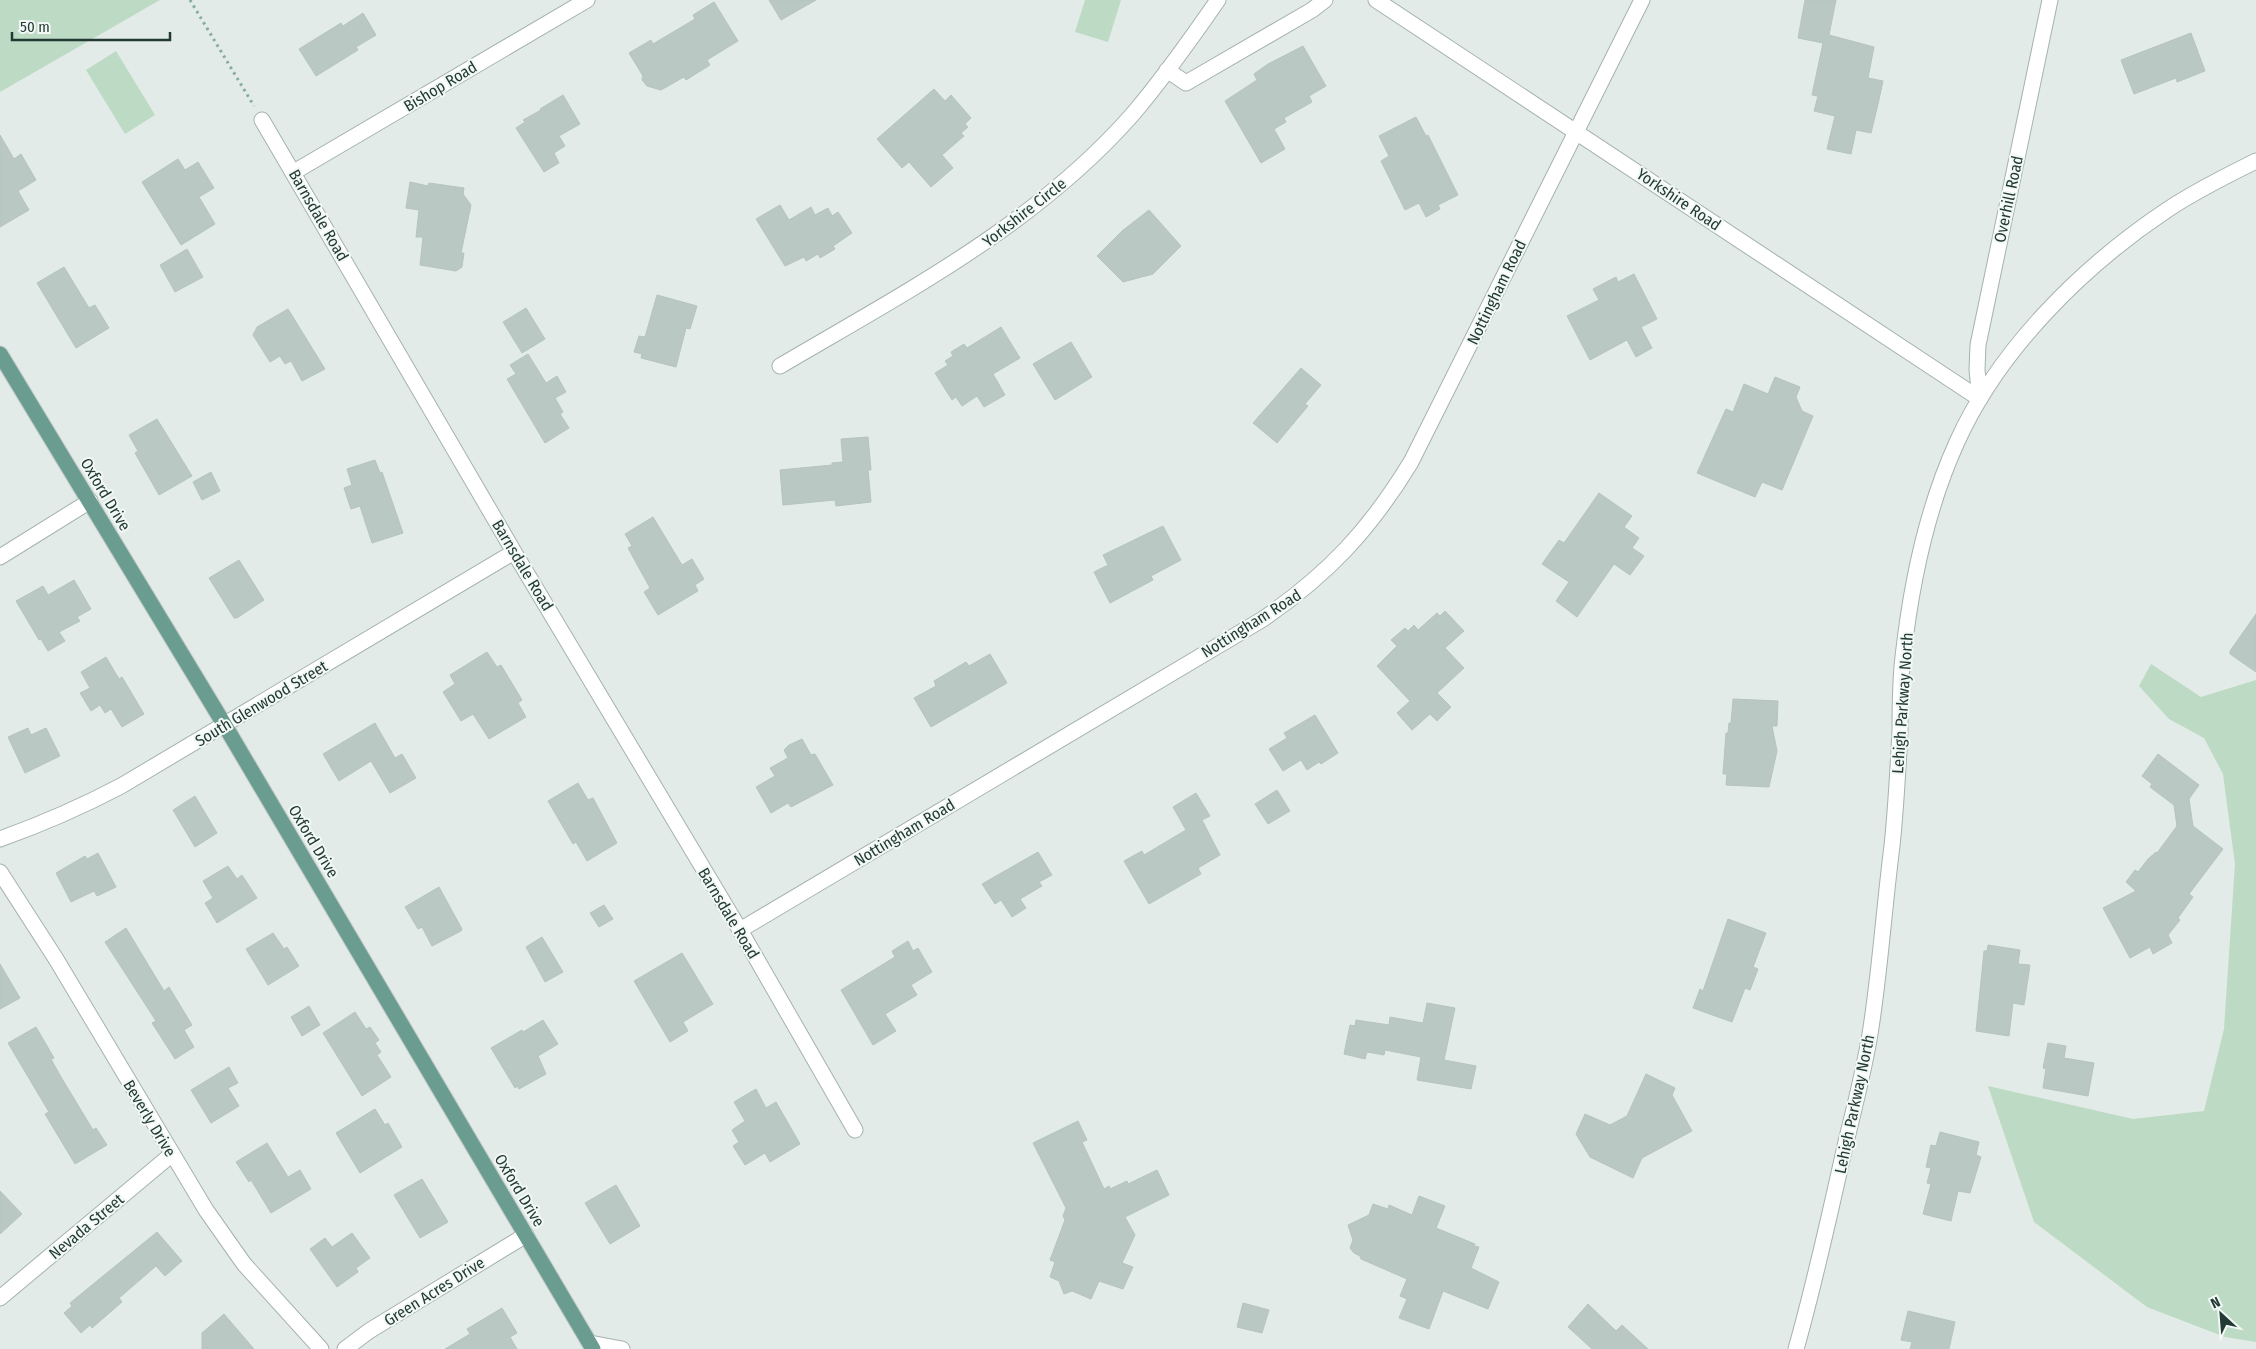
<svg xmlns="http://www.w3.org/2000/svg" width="2256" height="1349" font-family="'Fira Sans Condensed',sans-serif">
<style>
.green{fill:#bddac4}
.building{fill:#bac8c3;stroke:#b5c4bd}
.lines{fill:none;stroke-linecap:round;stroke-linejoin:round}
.minor-casing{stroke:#a5b2ae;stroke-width:17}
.major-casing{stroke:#c1c8c6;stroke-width:17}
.path{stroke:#85ac9f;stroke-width:3;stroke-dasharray:2.5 4;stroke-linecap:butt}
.minor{stroke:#fff;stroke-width:15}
.major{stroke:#6a9d8f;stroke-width:15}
.labels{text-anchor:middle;stroke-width:4;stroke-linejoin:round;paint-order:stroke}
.street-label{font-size:16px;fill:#233a34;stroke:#f2f8f5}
</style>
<rect width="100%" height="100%" fill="#e2ebe7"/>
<path class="green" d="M 0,0 L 160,0 L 0,92 Z
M 1085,0 L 1121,0 L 1108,42 L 1075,32 Z
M 116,51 L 155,115 L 125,134 L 86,70 Z
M 2151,664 L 2201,697 L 2256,680 L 2256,1342 L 2225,1337 L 2147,1307 L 2034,1222 L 1988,1086 L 2133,1119 L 2204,1111 L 2224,1029 L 2235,864 L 2223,774 L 2204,738 L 2169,719 L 2139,686 Z"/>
<path class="building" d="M 769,0 L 816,0 L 781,20 Z
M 1805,0 L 1836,0 L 1829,35 L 1874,47 L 1868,78 L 1883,81 L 1878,104 L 1871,133 L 1856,130 L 1851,154 L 1827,149 L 1835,116 L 1814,111 L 1818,96 L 1812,95 L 1823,43 L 1798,38 Z
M 714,2 L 738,41 L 707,60 L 710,65 L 686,80 L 684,77 L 661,90 L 647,86 L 642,80 L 643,76 L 629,53 L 651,40 L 653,44 L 695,19 L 693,15 Z
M 363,13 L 376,35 L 356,47 L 358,50 L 316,76 L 299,49 L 341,23 L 343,26 Z
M 2191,33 L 2205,71 L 2177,82 L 2176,78 L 2134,94 L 2121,60 Z
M 1303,46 L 1326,86 L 1309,96 L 1312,102 L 1284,118 L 1286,122 L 1274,129 L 1285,149 L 1261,163 L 1225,101 L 1257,80 L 1254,74 L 1268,64 Z
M 934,89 L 945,101 L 951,95 L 971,118 L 965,124 L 968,127 L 961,133 L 964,136 L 942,155 L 953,168 L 931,187 L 909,162 L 902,168 L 877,139 Z
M 563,95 L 580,124 L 559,136 L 565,146 L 554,153 L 559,163 L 544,172 L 516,128 L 525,122 L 523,120 L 541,110 L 540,109 Z
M 1416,117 L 1426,136 L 1428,135 L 1458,195 L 1438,205 L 1440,209 L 1426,217 L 1419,203 L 1405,210 L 1381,161 L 1389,156 L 1379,136 Z
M 0,135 L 14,159 L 21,154 L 36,180 L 18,191 L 29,210 L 0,227 Z
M 178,159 L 185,170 L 198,162 L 214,188 L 199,197 L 215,224 L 181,245 L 142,182 Z
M 410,182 L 428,186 L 429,183 L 464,188 L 463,194 L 471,205 L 461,253 L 464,253 L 462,267 L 456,271 L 420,265 L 423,237 L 416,237 L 419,210 L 406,208 Z
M 780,205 L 789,220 L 811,207 L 815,215 L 828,208 L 832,216 L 838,212 L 852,233 L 833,246 L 835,249 L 820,258 L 818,254 L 806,261 L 804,257 L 785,266 L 756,219 Z
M 1149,210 L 1181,246 L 1153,274 L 1123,282 L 1097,256 L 1122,231 Z
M 187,249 L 203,277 L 175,292 L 160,265 Z
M 64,267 L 89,308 L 95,305 L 109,328 L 76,348 L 37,283 Z
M 1634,274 L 1657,319 L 1641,327 L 1652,348 L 1636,357 L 1627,340 L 1590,360 L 1567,316 L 1599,300 L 1593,289 L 1616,277 L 1618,282 Z
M 657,295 L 697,306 L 690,329 L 686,328 L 676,367 L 641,358 L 642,354 L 634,352 L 639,336 L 645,337 Z
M 526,308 L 545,339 L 522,353 L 503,322 Z
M 288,309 L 325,369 L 302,381 L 291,361 L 285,364 L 280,356 L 270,362 L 253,335 L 257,327 Z
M 1001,327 L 1020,358 L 993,374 L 1005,395 L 984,407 L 977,396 L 962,406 L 956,397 L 952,400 L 935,373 L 948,365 L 945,361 L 953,356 L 951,352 L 964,344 L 967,348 Z
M 1071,342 L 1092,377 L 1055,400 L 1033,364 Z
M 528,354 L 546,383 L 557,376 L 566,392 L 555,398 L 563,412 L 560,414 L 569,428 L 545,443 L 507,379 L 516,374 L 510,365 Z
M 1301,368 L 1321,385 L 1305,404 L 1308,406 L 1277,443 L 1253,423 Z
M 1775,377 L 1800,387 L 1796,397 L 1802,411 L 1813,416 L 1782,490 L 1762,482 L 1755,497 L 1697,473 L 1726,409 L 1733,412 L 1744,384 L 1768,394 Z
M 157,419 L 192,476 L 159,495 L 135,453 L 138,451 L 129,435 Z
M 868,437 L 871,470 L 868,470 L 871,502 L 836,506 L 835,500 L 783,505 L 780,470 L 832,465 L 832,463 L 843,462 L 841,439 Z
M 375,460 L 380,473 L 382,472 L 403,533 L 372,543 L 360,506 L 351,509 L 344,488 L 352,485 L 347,469 Z
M 211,472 L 220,491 L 202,500 L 193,482 Z
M 1599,493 L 1632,516 L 1624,527 L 1639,538 L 1632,548 L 1644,556 L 1630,575 L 1614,564 L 1577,617 L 1556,601 L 1569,582 L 1542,564 L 1559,540 L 1564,543 Z
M 653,517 L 682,565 L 692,559 L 704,579 L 695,585 L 698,591 L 658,615 L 644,592 L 650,588 L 628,548 L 632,546 L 625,534 Z
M 1163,526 L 1181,560 L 1151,576 L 1153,580 L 1110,603 L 1094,572 L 1108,565 L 1103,555 Z
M 239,560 L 264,600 L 237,618 L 234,618 L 209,578 Z
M 74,580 L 91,609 L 77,617 L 80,621 L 59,632 L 65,641 L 48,651 L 41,639 L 39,640 L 16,601 L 43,586 L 48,595 Z
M 1445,611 L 1464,631 L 1445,648 L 1464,668 L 1437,693 L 1451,707 L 1437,721 L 1430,714 L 1412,730 L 1397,713 L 1410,701 L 1377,666 L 1397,646 L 1391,640 L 1405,628 L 1408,631 L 1414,625 L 1418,630 L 1437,613 L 1440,616 Z
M 2256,614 L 2256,672 L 2230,654 L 2230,651 Z
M 487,652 L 497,667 L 501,665 L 522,700 L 518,703 L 526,717 L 489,739 L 473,714 L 461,721 L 443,692 L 455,684 L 450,675 Z
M 990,654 L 1007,683 L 931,727 L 914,698 L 936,686 L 934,681 L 966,662 L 969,666 Z
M 106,657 L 119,679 L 122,677 L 144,714 L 122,727 L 111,709 L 105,713 L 100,705 L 91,711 L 80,693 L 90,688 L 81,672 Z
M 1733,699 L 1778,701 L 1777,726 L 1772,726 L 1777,751 L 1769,787 L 1726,785 L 1727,774 L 1723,774 L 1726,733 L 1728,733 L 1729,723 L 1731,723 Z
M 1315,715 L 1338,753 L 1321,764 L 1319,762 L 1307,770 L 1301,760 L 1283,771 L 1269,749 L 1287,738 L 1284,733 Z
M 375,723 L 395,758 L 402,754 L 416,778 L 390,793 L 371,761 L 339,781 L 323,754 Z
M 28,728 L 31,735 L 46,728 L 60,756 L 25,773 L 8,737 Z
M 802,739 L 811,755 L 815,754 L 833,785 L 791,807 L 788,803 L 771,813 L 756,787 L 775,776 L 770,768 L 788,758 L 784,750 L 789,745 Z
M 2158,754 L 2199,785 L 2189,799 L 2193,826 L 2223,849 L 2189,894 L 2193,897 L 2178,918 L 2180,920 L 2168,935 L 2172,943 L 2153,954 L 2150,947 L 2130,958 L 2103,908 L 2136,891 L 2126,882 L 2135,870 L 2138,872 L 2148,859 L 2156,852 L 2157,853 L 2177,826 L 2174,805 L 2150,787 L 2152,784 L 2142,776 Z
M 578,783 L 588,800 L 593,798 L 617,843 L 587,861 L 576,842 L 573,844 L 548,801 Z
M 1277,790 L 1290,811 L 1268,824 L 1255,804 Z
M 1196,793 L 1210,816 L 1202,820 L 1220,855 L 1198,868 L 1201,874 L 1149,904 L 1124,861 L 1142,851 L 1144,855 L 1186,830 L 1173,807 Z
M 195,796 L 217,833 L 195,847 L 173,810 Z
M 1038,852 L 1052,875 L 1039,882 L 1042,886 L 1020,899 L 1026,908 L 1012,917 L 1001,900 L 995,904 L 982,884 Z
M 98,853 L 116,887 L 97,896 L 94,891 L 71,902 L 56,873 L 85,856 L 87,859 Z
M 228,866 L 237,879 L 242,875 L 257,898 L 217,923 L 205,903 L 213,898 L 203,881 Z
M 439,887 L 462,929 L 461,931 L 432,946 L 422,927 L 418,929 L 405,907 Z
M 604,905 L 613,919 L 599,927 L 590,913 Z
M 1728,919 L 1766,933 L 1753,967 L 1758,969 L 1750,990 L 1745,988 L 1732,1022 L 1693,1008 L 1700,989 L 1703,991 Z
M 126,928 L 164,991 L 169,987 L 192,1025 L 184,1030 L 194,1047 L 175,1059 L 152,1023 L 156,1021 L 105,942 Z
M 273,933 L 284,949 L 287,947 L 299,966 L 268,985 L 246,949 Z
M 542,937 L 563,972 L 545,982 L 526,947 Z
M 908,941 L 913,951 L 918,948 L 932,972 L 911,985 L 917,995 L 885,1014 L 896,1031 L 873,1045 L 841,990 L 895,957 L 892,951 Z
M 1988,945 L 2020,950 L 2018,964 L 2030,965 L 2024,1005 L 2013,1003 L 2009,1036 L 1976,1031 L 1984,951 L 1987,951 Z
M 682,953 L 713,1004 L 683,1022 L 688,1031 L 670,1042 L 634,981 Z
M 0,964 L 20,998 L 0,1009 Z
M 1427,1003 L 1455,1008 L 1444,1060 L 1476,1066 L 1471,1089 L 1417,1080 L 1421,1057 L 1385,1050 L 1384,1055 L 1367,1052 L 1365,1059 L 1344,1054 L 1350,1025 L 1355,1026 L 1356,1020 L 1389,1025 L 1390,1017 L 1423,1023 Z
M 309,1006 L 320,1025 L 302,1036 L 291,1017 Z
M 355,1012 L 366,1029 L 370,1027 L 379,1040 L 375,1043 L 381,1052 L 377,1055 L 391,1077 L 362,1096 L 323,1033 Z
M 543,1020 L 558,1044 L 538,1056 L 546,1074 L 519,1089 L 518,1086 L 515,1088 L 491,1048 L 522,1030 L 523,1032 Z
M 36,1027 L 54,1058 L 51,1059 L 61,1077 L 93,1130 L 96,1128 L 107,1145 L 75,1164 L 45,1114 L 49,1112 L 8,1043 Z
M 2048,1043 L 2066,1046 L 2064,1058 L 2094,1063 L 2088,1096 L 2043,1088 L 2046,1069 L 2043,1068 Z
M 229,1067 L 238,1083 L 228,1088 L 239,1106 L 211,1123 L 191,1090 Z
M 1646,1074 L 1675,1088 L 1672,1095 L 1692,1131 L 1642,1158 L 1633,1178 L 1590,1157 L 1576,1134 L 1585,1114 L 1610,1125 L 1627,1116 Z
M 756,1089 L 766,1108 L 776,1102 L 800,1144 L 770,1162 L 765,1153 L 745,1165 L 733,1146 L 739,1142 L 732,1130 L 745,1121 L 734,1102 Z
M 375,1109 L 385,1125 L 388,1123 L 402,1147 L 360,1173 L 336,1133 Z
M 1078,1121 L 1087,1140 L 1082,1142 L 1104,1189 L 1109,1186 L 1110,1189 L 1127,1181 L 1128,1184 L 1157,1170 L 1169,1195 L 1125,1217 L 1135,1235 L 1122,1263 L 1133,1267 L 1123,1289 L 1099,1281 L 1091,1299 L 1072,1291 L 1064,1294 L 1059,1281 L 1050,1277 L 1055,1262 L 1050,1260 L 1065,1220 L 1063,1216 L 1066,1208 L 1033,1143 Z
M 1940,1132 L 1979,1142 L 1976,1155 L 1981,1157 L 1970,1193 L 1958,1191 L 1951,1221 L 1923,1214 L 1931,1184 L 1927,1183 L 1931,1168 L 1926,1167 L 1931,1145 L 1936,1146 Z
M 267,1143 L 288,1177 L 300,1170 L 311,1189 L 271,1213 L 251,1180 L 249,1182 L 236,1162 Z
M 422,1179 L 448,1222 L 420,1238 L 394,1195 Z
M 616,1185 L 640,1226 L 610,1244 L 585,1203 Z
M 0,1191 L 22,1214 L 0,1234 Z
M 1419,1196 L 1445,1206 L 1436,1228 L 1475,1244 L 1474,1246 L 1479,1247 L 1471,1268 L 1499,1282 L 1488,1309 L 1443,1291 L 1429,1329 L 1399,1318 L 1407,1299 L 1400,1296 L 1407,1279 L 1361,1259 L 1360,1256 L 1354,1253 L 1350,1248 L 1353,1240 L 1348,1225 L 1369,1215 L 1373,1204 L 1388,1209 L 1389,1205 L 1412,1215 Z
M 157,1232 L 182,1261 L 165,1276 L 156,1266 L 119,1298 L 122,1302 L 92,1328 L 90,1325 L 81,1333 L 64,1313 L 72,1306 L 70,1303 Z
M 352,1233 L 370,1258 L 356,1268 L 358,1272 L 337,1287 L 310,1249 L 325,1238 L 332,1247 Z
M 1243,1303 L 1269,1310 L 1262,1333 L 1237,1327 Z
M 1588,1304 L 1616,1331 L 1622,1325 L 1648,1349 L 1592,1349 L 1568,1327 Z
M 502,1308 L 517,1333 L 510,1337 L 517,1349 L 445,1349 L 470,1334 L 467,1329 Z
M 1908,1311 L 1955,1322 L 1949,1349 L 1910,1349 L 1912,1342 L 1901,1340 Z
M 224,1314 L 254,1349 L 202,1349 L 202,1333 Z"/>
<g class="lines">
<defs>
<path id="minor" d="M 1376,0 L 1980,399
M 1167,70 L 1186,83 L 1312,10 L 1325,0
M 262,120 L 514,552 L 740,930 L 855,1130
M 294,172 L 587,0
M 780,366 C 904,293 1035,225 1132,115 C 1163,79 1191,39 1218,0
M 1980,399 L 1977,370 L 1978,345 L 2050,0
M 0,557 L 90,501
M 0,839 C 42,824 81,807 121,786 L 514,552
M 0,872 L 56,959 L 206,1210 L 244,1264 L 321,1349
M 740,930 L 1263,619 C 1328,574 1369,531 1411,462 L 1642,0
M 0,1298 L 171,1155
M 590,1343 L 622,1349
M 345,1349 L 369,1331 L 526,1235
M 1796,1349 C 1815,1282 1830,1214 1845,1146 C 1854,1109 1864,1071 1870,1034 C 1880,972 1884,908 1892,846 C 1896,808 1898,770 1900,731 C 1900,707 1900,682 1903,657 C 1911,584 1926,510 1957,442 C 1999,349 2083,266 2167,210 C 2195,191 2226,176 2256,161"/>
<path id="major" d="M 0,354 L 224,724 L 593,1349"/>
</defs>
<use href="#minor" class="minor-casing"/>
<use href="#major" class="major-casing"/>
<path class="path" d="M 190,0 L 254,106"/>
<use href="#minor" class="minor"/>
<use href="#major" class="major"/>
</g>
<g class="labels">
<g class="street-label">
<text transform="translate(440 86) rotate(-31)" y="6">Bishop Road</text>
<text transform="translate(1679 199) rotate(34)" y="6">Yorkshire Road</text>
<text transform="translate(2008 199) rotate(-78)" y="6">Overhill Road</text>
<text transform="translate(1024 212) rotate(-38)" y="6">Yorkshire Circle</text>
<text transform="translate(319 215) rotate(60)" y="6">Barnsdale Road</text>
<text transform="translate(1496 292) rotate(-64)" y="6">Nottingham Road</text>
<text transform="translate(106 494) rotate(59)" y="6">Oxford Drive</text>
<text transform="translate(523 565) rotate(59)" y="6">Barnsdale Road</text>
<text transform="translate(1251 623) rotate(-32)" y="6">Nottingham Road</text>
<text transform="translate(261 703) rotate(-31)" y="6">South Glenwood Street</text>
<text transform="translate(1902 703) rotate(-86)" y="6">Lehigh Parkway North</text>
<text transform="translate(904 832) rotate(-31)" y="6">Nottingham Road</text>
<text transform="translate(314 841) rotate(59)" y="6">Oxford Drive</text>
<text transform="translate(729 913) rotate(59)" y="6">Barnsdale Road</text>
<text transform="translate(1854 1104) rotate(-78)" y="6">Lehigh Parkway North</text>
<text transform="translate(150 1118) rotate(59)" y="6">Beverly Drive</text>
<text transform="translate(520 1190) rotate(59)" y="6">Oxford Drive</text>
<text transform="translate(86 1226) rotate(-40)" y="6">Nevada Street</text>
<text transform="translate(434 1291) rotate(-32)" y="6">Green Acres Drive</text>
</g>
</g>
<g transform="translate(2221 1314) rotate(334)" stroke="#f2f8f5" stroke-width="4" paint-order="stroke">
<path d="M0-4L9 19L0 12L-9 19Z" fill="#233a34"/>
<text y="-8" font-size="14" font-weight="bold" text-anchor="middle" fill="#233a34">N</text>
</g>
<path d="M12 32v8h158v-8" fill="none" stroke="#233a34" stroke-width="2.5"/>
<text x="20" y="32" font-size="15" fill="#233a34" stroke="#f2f8f5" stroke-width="4" paint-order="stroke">50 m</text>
</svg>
